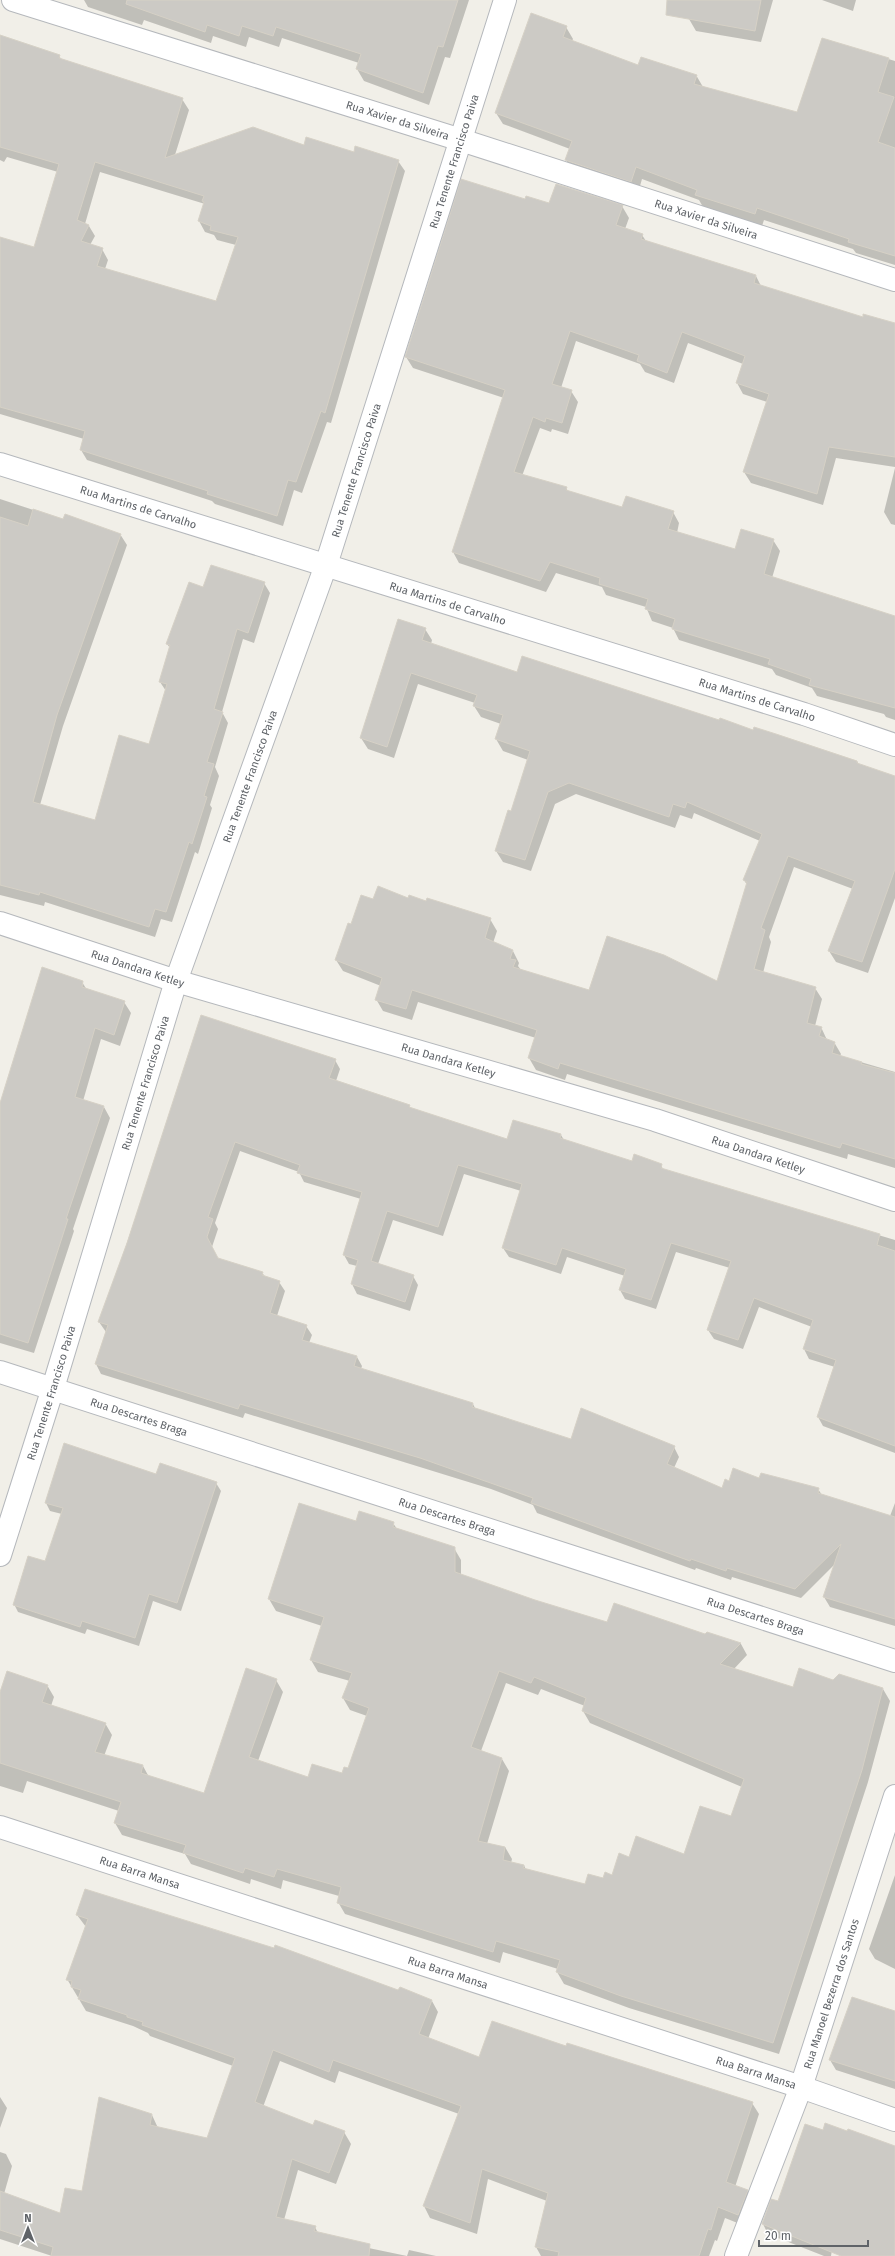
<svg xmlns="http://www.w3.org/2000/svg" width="895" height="2256" font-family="'Fira Sans',sans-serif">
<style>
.shadow{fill:#0003;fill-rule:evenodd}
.building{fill:#cccac5;stroke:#d6d1c6;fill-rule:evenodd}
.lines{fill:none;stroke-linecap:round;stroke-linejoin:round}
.street-casing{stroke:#b5b8bc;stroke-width:24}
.street{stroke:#fff;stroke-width:22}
.labels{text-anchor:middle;stroke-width:3;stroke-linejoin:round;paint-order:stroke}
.street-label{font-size:11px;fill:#5f6368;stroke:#fff}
</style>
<rect width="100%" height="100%" fill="#f1efe8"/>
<path class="shadow" d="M 84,0 L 469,0 L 450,58 L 445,57 L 429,105 L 364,81 L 357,69 L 359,63 L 282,38 L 279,47 L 249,37 L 246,47 L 213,36 L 211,43 L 144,20 L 142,25 L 88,7 Z
M 696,0 L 773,0 L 761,42 L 696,31 L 689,19 Z
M 822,0 L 856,0 L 853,11 Z
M 566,27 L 573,39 L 572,41 L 639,67 L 696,75 L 703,87 L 797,113 L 822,39 L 895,61 L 895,265 L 856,253 L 853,249 L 764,220 L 762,226 L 703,207 L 699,200 L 642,179 L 638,193 L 573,172 L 566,160 L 570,149 L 503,124 L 496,113 Z
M 0,37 L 59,56 L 62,60 L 182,99 L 189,110 L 175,155 L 305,146 L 398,161 L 405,171 L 331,423 L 327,422 L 302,493 L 294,490 L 283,526 L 215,504 L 212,501 L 87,460 L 81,450 L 84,439 L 0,414 L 0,257 L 35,248 L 58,172 L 7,157 L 4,162 L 0,160 ZM 100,172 L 205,204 L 199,221 L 205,232 L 214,235 L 217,240 L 236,245 L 217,302 L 105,269 L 108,260 L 102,249 L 90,245 L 95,236 L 89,226 L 85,224 Z
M 525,201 L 550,204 L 622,206 L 629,218 L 625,229 L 642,235 L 646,241 L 756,276 L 761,286 L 863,318 L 895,324 L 895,467 L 836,458 L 823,505 L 751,483 L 744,472 L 767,402 L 743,394 L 737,383 L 743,364 L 688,343 L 674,383 L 645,372 L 640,364 L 576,341 L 561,388 L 571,391 L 578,402 L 568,434 L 552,429 L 551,432 L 540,428 L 522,476 L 566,488 L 568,491 L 623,508 L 673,512 L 679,523 L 677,533 L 735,550 L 773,540 L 780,551 L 772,578 L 895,617 L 895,720 L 886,717 L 884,714 L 817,696 L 812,688 L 776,675 L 772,669 L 679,640 L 673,628 L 652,621 L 646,607 L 606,595 L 602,587 L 556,573 L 546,592 L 459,563 L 453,552 L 504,398 L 413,368 L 406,357 Z
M 895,468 L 895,525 L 891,524 L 884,512 Z
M 0,499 L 64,520 L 120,534 L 127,545 L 63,726 L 40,805 L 96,821 L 149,745 L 166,691 L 160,682 L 170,648 L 167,644 L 204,588 L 264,583 L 270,593 L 254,643 L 243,639 L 222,712 L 228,723 L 215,767 L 219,776 L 210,805 L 212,808 L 198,854 L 195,852 L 172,922 L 161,919 L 155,937 L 45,902 L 44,906 L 0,895 Z
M 425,629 L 432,640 L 431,644 L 517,673 L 754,731 L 857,761 L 859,765 L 895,780 L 895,898 L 868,973 L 836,962 L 829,951 L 853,889 L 794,867 L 769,937 L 771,942 L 763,973 L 815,988 L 822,999 L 815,1026 L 821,1027 L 827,1040 L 834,1042 L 841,1054 L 840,1056 L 895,1072 L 895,1168 L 848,1154 L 847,1159 L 567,1074 L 565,1080 L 536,1070 L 529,1058 L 536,1038 L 418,1002 L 412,1020 L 383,1011 L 376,999 L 381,986 L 343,971 L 336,960 L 352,926 L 374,900 L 409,899 L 490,919 L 497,931 L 493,943 L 513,951 L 519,963 L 518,966 L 521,970 L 590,991 L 717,983 L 747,885 L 744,880 L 760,841 L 694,813 L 692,819 L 680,815 L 675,828 L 576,794 L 555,804 L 531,871 L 503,862 L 496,851 L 511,813 L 528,760 L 503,751 L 496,739 L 501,724 L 481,717 L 474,706 L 475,703 L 418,684 L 394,758 L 368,749 L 361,738 Z
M 82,982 L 87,990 L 124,1002 L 131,1013 L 120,1046 L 101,1039 L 83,1101 L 104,1107 L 110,1118 L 73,1229 L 74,1231 L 34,1353 L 0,1343 L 0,1103 Z
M 202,1016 L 335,1060 L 340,1069 L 336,1081 L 409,1106 L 411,1109 L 508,1140 L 561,1135 L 564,1140 L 632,1163 L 661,1165 L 664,1171 L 895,1240 L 895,1453 L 823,1426 L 818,1417 L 835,1367 L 809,1359 L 804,1349 L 812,1327 L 759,1307 L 743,1349 L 714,1339 L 708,1330 L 730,1268 L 676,1252 L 656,1309 L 625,1299 L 620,1290 L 625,1276 L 567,1257 L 561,1274 L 509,1257 L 503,1248 L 521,1191 L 464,1174 L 443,1236 L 393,1220 L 378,1264 L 413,1276 L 418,1285 L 410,1311 L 357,1294 L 352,1284 L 357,1266 L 349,1264 L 344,1255 L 361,1199 L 304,1182 L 299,1172 L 240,1151 L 215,1223 L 218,1229 L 212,1247 L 218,1259 L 262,1272 L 265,1277 L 279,1282 L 285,1291 L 277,1316 L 306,1326 L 312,1335 L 309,1343 L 357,1357 L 362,1366 L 361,1369 L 473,1404 L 476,1410 L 571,1440 L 674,1447 L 679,1457 L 674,1468 L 723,1489 L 730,1482 L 760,1479 L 818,1489 L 822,1495 L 890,1516 L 895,1503 L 895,1626 L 830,1607 L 824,1597 L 835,1564 L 801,1598 L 732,1577 L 731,1580 L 696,1568 L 695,1570 L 537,1513 L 533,1505 L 491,1489 L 245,1413 L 243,1418 L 101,1374 L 96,1364 L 106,1332 L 99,1322 L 127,1243 Z
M 157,1476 L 216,1483 L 221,1491 L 181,1611 L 153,1601 L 139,1646 L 87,1629 L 85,1634 L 18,1612 L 14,1604 L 46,1562 L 62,1514 L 50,1511 L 46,1503 Z
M 357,1523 L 393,1523 L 397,1529 L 454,1548 L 461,1560 L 461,1575 L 535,1601 L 608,1623 L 705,1635 L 707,1633 L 741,1644 L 747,1655 L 733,1670 L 794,1689 L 833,1682 L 883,1689 L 890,1701 L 868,1782 L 779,2054 L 629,2008 L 564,1984 L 557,1972 L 558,1969 L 503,1952 L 500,1963 L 345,1914 L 338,1902 L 339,1896 L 283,1880 L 281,1889 L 251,1879 L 250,1884 L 191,1864 L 185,1854 L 122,1835 L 115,1823 L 119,1811 L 27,1781 L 23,1793 L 0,1786 L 0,1695 L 47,1685 L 54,1697 L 51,1706 L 105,1723 L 112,1735 L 104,1756 L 143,1766 L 149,1777 L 204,1794 L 276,1680 L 283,1692 L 258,1761 L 308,1778 L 343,1774 L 349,1769 L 367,1716 L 350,1710 L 343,1698 L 350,1681 L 318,1672 L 311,1660 L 322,1626 L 276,1611 L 269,1599 ZM 506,1683 L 538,1695 L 541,1689 L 585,1706 L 583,1711 L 590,1723 L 742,1787 L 731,1817 L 684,1855 L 630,1858 L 613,1876 L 586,1885 L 526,1870 L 524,1865 L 511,1863 L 512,1859 L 505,1847 L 487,1844 L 509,1771 L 502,1759 L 481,1751 Z
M 895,1875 L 895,1969 L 875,1959 L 869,1949 Z
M 77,1915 L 399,1991 L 432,2001 L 438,2012 L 428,2039 L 479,2058 L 566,2048 L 752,2103 L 759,2114 L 735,2187 L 747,2191 L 754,2202 L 745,2226 L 725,2218 L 717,2241 L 715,2240 L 709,2256 L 541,2256 L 536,2247 L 547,2201 L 488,2179 L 477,2234 L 430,2218 L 424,2206 L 459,2114 L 339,2071 L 335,2083 L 280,2061 L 263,2107 L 313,2126 L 344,2132 L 351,2144 L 336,2184 L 298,2170 L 284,2220 L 315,2227 L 318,2233 L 335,2241 L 407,2256 L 409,2250 L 436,2256 L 52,2256 L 0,2239 L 0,2152 L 6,2154 L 12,2166 L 4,2194 L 61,2214 L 152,2115 L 158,2128 L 208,2139 L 233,2066 L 150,2036 L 148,2033 L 133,2026 L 86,2011 L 67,1979 L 86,1927 Z
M 895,2012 L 895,2089 L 836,2070 L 830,2060 Z
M 0,2097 L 7,2108 L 0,2128 Z
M 895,2150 L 895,2256 L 848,2256 L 832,2250 L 831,2256 L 824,2256 L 768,2234 L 763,2224 L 772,2200 L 778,2203 Z"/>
<path class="building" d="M 127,0 L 458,0 L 443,47 L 438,46 L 423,93 L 356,69 L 361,54 L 276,27 L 273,36 L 242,26 L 239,36 L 207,25 L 205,32 L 126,4 Z
M 667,0 L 761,0 L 755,31 L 666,15 Z
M 531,13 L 567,26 L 563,37 L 638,65 L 641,57 L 697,75 L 694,84 L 797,112 L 822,38 L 889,58 L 878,92 L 894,97 L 878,142 L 895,148 L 895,256 L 848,242 L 849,239 L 757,208 L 755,214 L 695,195 L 697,190 L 636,167 L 631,182 L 565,160 L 572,141 L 495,113 Z
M 0,35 L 60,55 L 59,58 L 183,98 L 165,158 L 253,127 L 304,145 L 306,137 L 354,152 L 355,146 L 399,160 L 325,413 L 321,411 L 296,482 L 288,480 L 277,516 L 207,494 L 208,491 L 80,450 L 85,431 L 0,407 L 0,237 L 34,247 L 59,164 L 0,147 ZM 95,162 L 204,196 L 202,201 L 204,202 L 198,221 L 211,226 L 210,230 L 238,237 L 216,301 L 97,266 L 103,248 L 81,241 L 89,225 L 77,220 Z
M 461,179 L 525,199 L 526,196 L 549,203 L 556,184 L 623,205 L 616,225 L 643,234 L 641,239 L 756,275 L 754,283 L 863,317 L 863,314 L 895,323 L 895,457 L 829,447 L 817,494 L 743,472 L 769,394 L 736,383 L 745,356 L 682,332 L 667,373 L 637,361 L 639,355 L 570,331 L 552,384 L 572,390 L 562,423 L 546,418 L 545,422 L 533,417 L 514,472 L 567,487 L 566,490 L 622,507 L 626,496 L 674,511 L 668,529 L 735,549 L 741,529 L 774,539 L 764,574 L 895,616 L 895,708 L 809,685 L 811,679 L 768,664 L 770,659 L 672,629 L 675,619 L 645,609 L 648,599 L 599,584 L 600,578 L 550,562 L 540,581 L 452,552 L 505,390 L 405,357 Z
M 33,509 L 63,519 L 65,514 L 121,534 L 57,715 L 33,802 L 95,820 L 119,735 L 149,744 L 167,684 L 159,682 L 170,645 L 166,644 L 189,582 L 203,587 L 211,565 L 265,582 L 248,633 L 237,629 L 214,709 L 223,712 L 207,762 L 214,764 L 204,796 L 207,797 L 192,844 L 189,842 L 166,912 L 155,909 L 149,927 L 40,892 L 39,895 L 0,885 L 0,517 L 28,526 Z
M 398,619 L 426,628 L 422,640 L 517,672 L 522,656 L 719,720 L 720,718 L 753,730 L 754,727 L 776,734 L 857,761 L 857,763 L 895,776 L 895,869 L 862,962 L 828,951 L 855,881 L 788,856 L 761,928 L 765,930 L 754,969 L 816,987 L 807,1023 L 822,1027 L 819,1036 L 835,1042 L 832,1053 L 862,1062 L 861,1064 L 895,1073 L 895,1159 L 842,1143 L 840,1148 L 560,1063 L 558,1069 L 528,1058 L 537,1030 L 412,990 L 406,1009 L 375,1000 L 382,978 L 335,960 L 348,923 L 351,924 L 361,895 L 373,899 L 378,886 L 408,898 L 409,895 L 426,901 L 427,898 L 491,918 L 485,938 L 513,950 L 510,959 L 516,960 L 513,967 L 589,990 L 607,936 L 664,955 L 717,981 L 747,882 L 743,880 L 762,834 L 687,802 L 685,808 L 673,804 L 669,817 L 569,783 L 548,792 L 525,860 L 495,851 L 508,810 L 511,811 L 530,751 L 495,739 L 503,715 L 473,706 L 477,695 L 411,673 L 387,747 L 360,738 Z
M 42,967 L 83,981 L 82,987 L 125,1001 L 114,1035 L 95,1028 L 75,1097 L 104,1106 L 66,1219 L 68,1219 L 28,1343 L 0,1334 L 0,1103 Z
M 201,1015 L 336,1059 L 329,1078 L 410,1105 L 409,1107 L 507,1139 L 513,1120 L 561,1134 L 560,1138 L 632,1161 L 634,1154 L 662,1164 L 661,1168 L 880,1234 L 877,1245 L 895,1251 L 895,1446 L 817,1417 L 836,1360 L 803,1349 L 813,1320 L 754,1298 L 738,1340 L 707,1330 L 731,1261 L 671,1243 L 651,1300 L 619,1290 L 626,1269 L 562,1248 L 556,1265 L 502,1248 L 522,1184 L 458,1165 L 438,1227 L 387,1211 L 371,1261 L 414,1275 L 405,1302 L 351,1284 L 358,1260 L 343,1255 L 362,1192 L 297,1173 L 300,1165 L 235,1142 L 208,1217 L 213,1219 L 207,1237 L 218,1258 L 263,1272 L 262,1275 L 280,1281 L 270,1313 L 307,1325 L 302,1340 L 357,1356 L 354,1366 L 473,1403 L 472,1407 L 571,1439 L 581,1408 L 675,1446 L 667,1464 L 722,1488 L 725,1479 L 729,1481 L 733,1468 L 759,1478 L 761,1473 L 819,1488 L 818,1493 L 895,1517 L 895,1619 L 823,1597 L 841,1544 L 795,1589 L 727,1568 L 726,1571 L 691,1559 L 690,1561 L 531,1503 L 533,1498 L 420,1458 L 240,1404 L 238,1409 L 95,1364 L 108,1325 L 98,1322 L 127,1243 Z
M 64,1443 L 156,1474 L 160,1463 L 217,1482 L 177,1603 L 149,1594 L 135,1638 L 82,1621 L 80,1627 L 13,1605 L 28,1556 L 45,1561 L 63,1508 L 45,1503 Z
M 299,1503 L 356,1521 L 359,1511 L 394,1522 L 393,1527 L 455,1547 L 455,1572 L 535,1600 L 607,1622 L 614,1603 L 705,1634 L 707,1632 L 741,1643 L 720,1664 L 793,1687 L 799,1668 L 833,1680 L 839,1674 L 883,1688 L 862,1770 L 773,2043 L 621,1996 L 556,1972 L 560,1960 L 496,1941 L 493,1952 L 337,1903 L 341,1887 L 277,1869 L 274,1877 L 245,1868 L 243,1873 L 183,1853 L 186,1845 L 114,1823 L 121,1802 L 0,1763 L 0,1692 L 7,1671 L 48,1685 L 42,1702 L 106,1723 L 95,1752 L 143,1765 L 141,1773 L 204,1793 L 246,1668 L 277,1679 L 249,1757 L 308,1777 L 312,1764 L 342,1773 L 344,1767 L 348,1768 L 369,1708 L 342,1698 L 352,1673 L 310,1660 L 324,1617 L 268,1599 ZM 499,1671 L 531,1683 L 534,1677 L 586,1698 L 582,1711 L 744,1779 L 731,1816 L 700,1806 L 684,1854 L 636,1836 L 629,1857 L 619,1853 L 612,1875 L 605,1872 L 603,1878 L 588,1874 L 585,1884 L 523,1868 L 524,1865 L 503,1860 L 505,1847 L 478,1841 L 502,1758 L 471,1747 Z
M 85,1889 L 274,1948 L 275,1945 L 398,1990 L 400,1987 L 432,2000 L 419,2034 L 479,2057 L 492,2021 L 566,2046 L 567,2043 L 753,2102 L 726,2182 L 748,2190 L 738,2215 L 718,2207 L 711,2230 L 708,2229 L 699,2256 L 558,2256 L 559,2252 L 535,2247 L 548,2193 L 482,2169 L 470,2223 L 423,2206 L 461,2106 L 333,2060 L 329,2072 L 273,2050 L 255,2102 L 313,2125 L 315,2120 L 345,2131 L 329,2173 L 292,2159 L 276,2217 L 316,2226 L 314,2231 L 370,2244 L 369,2256 L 51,2256 L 53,2247 L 0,2230 L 0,2191 L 60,2213 L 65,2188 L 82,2191 L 99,2097 L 152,2114 L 150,2125 L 207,2138 L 235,2058 L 142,2025 L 143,2022 L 127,2017 L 127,2015 L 78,1999 L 81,1990 L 71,1987 L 72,1981 L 66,1980 L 88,1919 L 76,1915 Z
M 852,1997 L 895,2011 L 895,2081 L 829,2060 Z
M 825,2123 L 847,2131 L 848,2129 L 895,2146 L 895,2256 L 841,2256 L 762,2224 L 771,2199 L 778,2201 L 805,2124 L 823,2130 Z"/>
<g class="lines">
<defs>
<g id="street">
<path id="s1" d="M 13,0 L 461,140 L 895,280"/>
<path id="s2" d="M 0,464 L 804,714 L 895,745"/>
<path id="s3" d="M 0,923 L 176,981 L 655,1120 L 895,1200"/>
<path id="s4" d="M 0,1372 L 895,1661"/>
<path id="s5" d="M 0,1555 L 53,1388 L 176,981 L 326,565 L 505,0"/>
<path id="s6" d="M 0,1827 L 801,2087 L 895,2120"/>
<path id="s7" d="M 736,2256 L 801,2087 L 895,1796"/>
</g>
</defs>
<use href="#street" class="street-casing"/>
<use href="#street" class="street"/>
</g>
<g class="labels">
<g class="street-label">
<text dy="4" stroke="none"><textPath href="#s1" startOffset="403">Rua Xavier da Silveira</textPath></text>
<text dy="4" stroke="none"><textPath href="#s5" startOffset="1466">Rua Tenente Francisco Paiva</textPath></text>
<text dy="4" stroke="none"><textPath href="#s1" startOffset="727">Rua Xavier da Silveira</textPath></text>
<text dy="4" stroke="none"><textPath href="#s5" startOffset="1142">Rua Tenente Francisco Paiva</textPath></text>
<text dy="4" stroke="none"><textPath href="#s2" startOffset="145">Rua Martins de Carvalho</textPath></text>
<text dy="4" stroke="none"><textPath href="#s2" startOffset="469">Rua Martins de Carvalho</textPath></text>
<text dy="4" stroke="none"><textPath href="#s2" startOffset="793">Rua Martins de Carvalho</textPath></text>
<text dy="4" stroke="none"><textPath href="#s5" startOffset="818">Rua Tenente Francisco Paiva</textPath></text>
<text dy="4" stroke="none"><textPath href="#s3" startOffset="145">Rua Dandara Ketley</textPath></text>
<text dy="4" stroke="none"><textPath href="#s3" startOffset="469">Rua Dandara Ketley</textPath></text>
<text dy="4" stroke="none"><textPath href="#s5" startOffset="494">Rua Tenente Francisco Paiva</textPath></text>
<text dy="4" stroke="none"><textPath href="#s3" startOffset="793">Rua Dandara Ketley</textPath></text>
<text dy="4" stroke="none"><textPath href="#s5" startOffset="170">Rua Tenente Francisco Paiva</textPath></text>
<text dy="4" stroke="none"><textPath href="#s4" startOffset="146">Rua Descartes Braga</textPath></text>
<text dy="4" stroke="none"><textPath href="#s4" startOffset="470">Rua Descartes Braga</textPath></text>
<text dy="4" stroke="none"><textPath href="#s4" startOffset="794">Rua Descartes Braga</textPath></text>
<text dy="4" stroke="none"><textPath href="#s6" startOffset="147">Rua Barra Mansa</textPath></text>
<text dy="4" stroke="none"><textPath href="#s6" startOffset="471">Rua Barra Mansa</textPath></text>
<text dy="4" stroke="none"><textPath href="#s7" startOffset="279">Rua Manoel Bezerra dos Santos</textPath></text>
<text dy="4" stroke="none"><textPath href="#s6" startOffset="795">Rua Barra Mansa</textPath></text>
</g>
</g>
<g transform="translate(28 2228)" stroke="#ffffff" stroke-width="3" paint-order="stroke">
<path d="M0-3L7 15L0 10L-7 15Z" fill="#5f6368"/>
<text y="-6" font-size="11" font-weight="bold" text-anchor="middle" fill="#5f6368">N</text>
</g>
<path d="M759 2240v6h109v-6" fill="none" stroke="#5f6368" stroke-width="2"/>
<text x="765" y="2240" font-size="12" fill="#5f6368" stroke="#ffffff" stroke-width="3" paint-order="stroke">20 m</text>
</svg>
